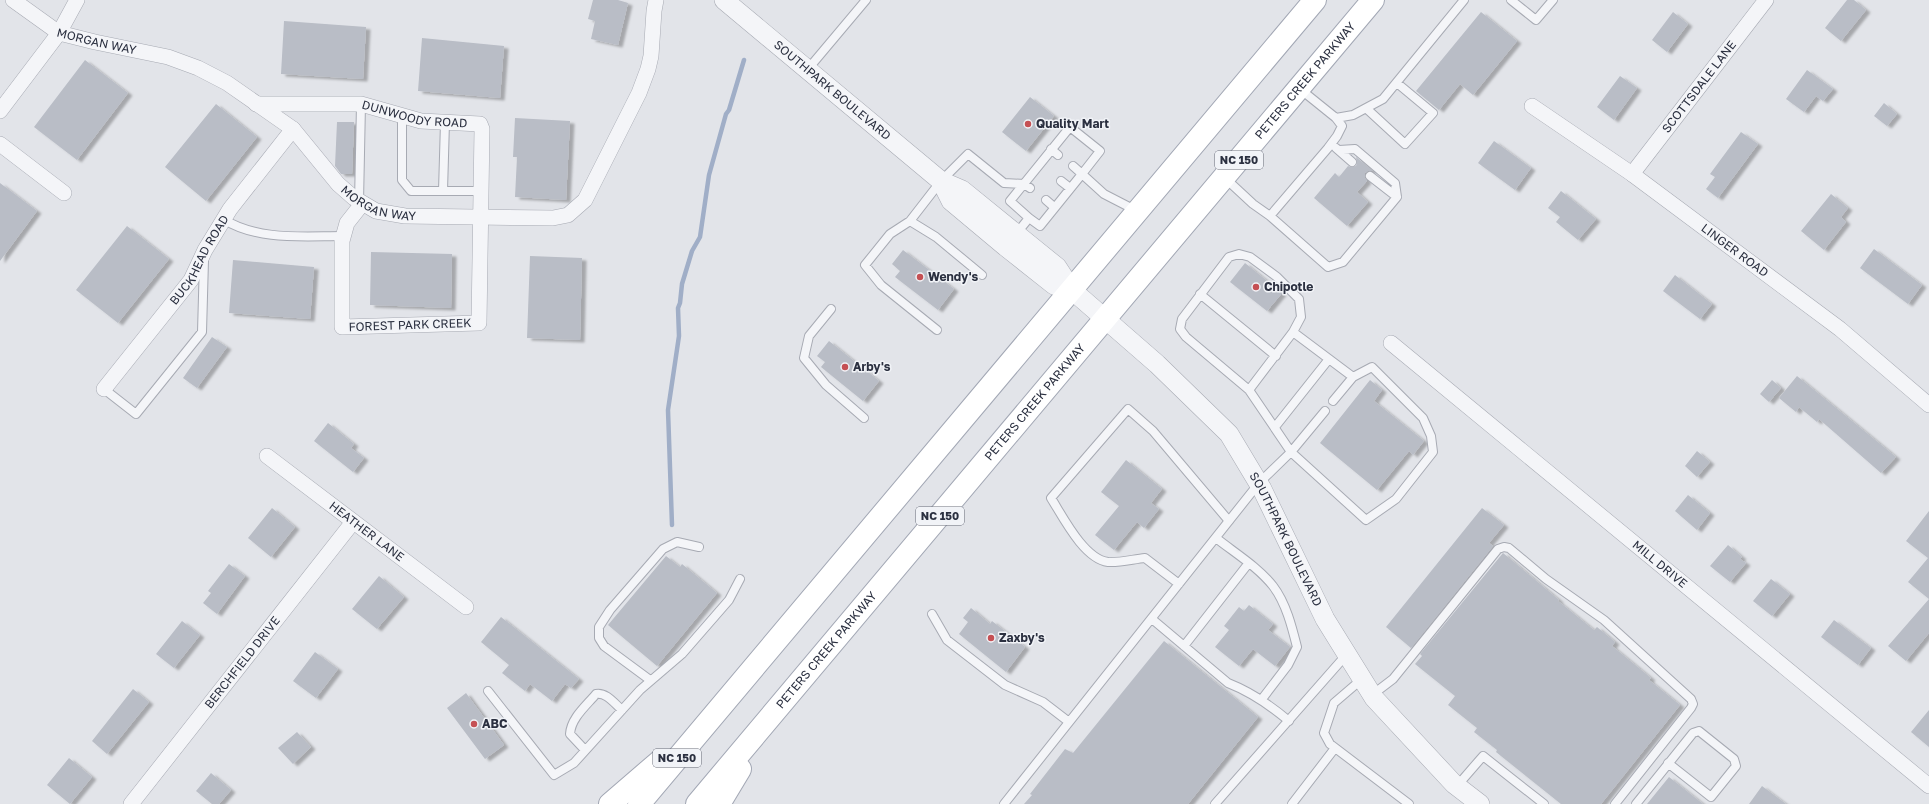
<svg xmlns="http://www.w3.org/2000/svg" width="1929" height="804" font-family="'Golos Text',sans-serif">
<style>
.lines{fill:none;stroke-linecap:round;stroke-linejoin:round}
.stream{stroke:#a0aec7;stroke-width:4.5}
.building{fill:#b9bdc6;filter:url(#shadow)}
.service-casing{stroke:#a7aab3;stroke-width:10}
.minor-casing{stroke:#a7aab3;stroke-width:16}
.tertiary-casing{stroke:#a7aab3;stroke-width:20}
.primary-casing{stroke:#a2a7b4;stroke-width:24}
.service{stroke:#f4f5f8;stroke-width:8}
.minor{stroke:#f4f5f8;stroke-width:15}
.tertiary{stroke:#f4f5f8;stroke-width:19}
.primary{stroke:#fff;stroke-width:22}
.poi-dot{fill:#c55054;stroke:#f1f3f7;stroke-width:1.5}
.labels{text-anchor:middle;stroke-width:3;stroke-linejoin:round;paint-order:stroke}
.shield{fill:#f1f3f7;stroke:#666a77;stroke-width:1}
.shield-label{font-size:11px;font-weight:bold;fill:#2b3040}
.street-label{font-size:12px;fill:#2b3040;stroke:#f1f3f7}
.poi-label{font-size:12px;font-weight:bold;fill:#2b3040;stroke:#f1f3f7;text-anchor:start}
</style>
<defs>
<filter id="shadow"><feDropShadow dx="4.5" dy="2.5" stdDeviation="1" flood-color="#0004"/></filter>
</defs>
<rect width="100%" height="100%" fill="#e2e4e9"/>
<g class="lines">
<path class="stream" d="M 672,525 L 668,410 L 679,336 L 678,308 L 680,303 L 682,284 L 692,251 L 700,237 L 709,175 L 726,114 L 729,110 L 744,60"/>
</g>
<path class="building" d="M 593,0 L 618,0 L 628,3 L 618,45 L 591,39 L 595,21 L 588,19 Z
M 1847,0 L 1854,0 L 1866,10 L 1841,41 L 1825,28 Z
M 1481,12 L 1517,41 L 1473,95 L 1460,84 L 1439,110 L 1416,91 Z
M 1673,12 L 1688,24 L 1667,52 L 1652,40 Z
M 284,21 L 366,27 L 363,79 L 281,74 Z
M 422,38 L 504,46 L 500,98 L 418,91 Z
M 85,60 L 128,93 L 77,160 L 34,127 Z
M 1807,70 L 1833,89 L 1823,101 L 1816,96 L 1804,112 L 1786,99 Z
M 1620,76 L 1637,88 L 1614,120 L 1597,107 Z
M 1030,97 L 1054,116 L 1026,151 L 1002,132 Z
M 1884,103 L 1897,114 L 1887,126 L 1874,116 Z
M 216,104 L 257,137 L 206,201 L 165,167 Z
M 515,118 L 570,121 L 566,200 L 515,197 L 517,157 L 513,157 Z
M 337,122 L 354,122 L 352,174 L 341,174 L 335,166 Z
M 1741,132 L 1758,144 L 1718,198 L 1706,189 L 1715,177 L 1710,174 Z
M 1494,141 L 1531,168 L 1515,190 L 1478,163 Z
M 1356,157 L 1373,171 L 1368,171 L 1365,173 L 1365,178 L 1367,181 L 1357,192 L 1368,202 L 1347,226 L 1314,198 L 1335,173 L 1339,177 L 1348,166 L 1351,167 L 1356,166 L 1357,163 Z
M 0,183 L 37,211 L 0,261 Z
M 1561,191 L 1596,219 L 1578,240 L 1556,222 L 1560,217 L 1548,208 Z
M 1831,194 L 1848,208 L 1841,217 L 1846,222 L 1824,250 L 1801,231 Z
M 127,226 L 169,259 L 118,323 L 76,290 Z
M 1874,249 L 1922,285 L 1908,304 L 1860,268 Z
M 903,250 L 954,289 L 938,310 L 895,277 L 900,271 L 892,264 Z
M 371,252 L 452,254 L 451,308 L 370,305 Z
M 530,256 L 582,258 L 580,340 L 527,338 Z
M 233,260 L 314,267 L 310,319 L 229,313 Z
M 1245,263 L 1282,293 L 1267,311 L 1230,282 Z
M 1675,275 L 1712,304 L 1700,319 L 1663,291 Z
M 212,337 L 227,347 L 197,388 L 183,378 Z
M 829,341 L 879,381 L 863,401 L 821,367 L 825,362 L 817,356 Z
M 1797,376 L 1896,457 L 1881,473 L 1819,419 L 1817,422 L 1799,407 L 1796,412 L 1779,398 Z
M 1370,380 L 1382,390 L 1374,401 L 1424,441 L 1413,455 L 1409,451 L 1377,490 L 1320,443 Z
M 1772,380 L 1781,388 L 1769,402 L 1760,394 Z
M 328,423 L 354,444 L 351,448 L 364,458 L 353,472 L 314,441 Z
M 1697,451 L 1710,462 L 1697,477 L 1685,466 Z
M 1126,460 L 1162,489 L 1151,503 L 1159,509 L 1144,528 L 1137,522 L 1114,550 L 1095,535 L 1119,506 L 1101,492 Z
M 1688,495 L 1710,513 L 1697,530 L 1675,511 Z
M 272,508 L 295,527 L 271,557 L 248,538 Z
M 1482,508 L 1504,525 L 1489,543 L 1493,546 L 1411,648 L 1386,627 Z
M 1929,511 L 1929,633 L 1906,661 L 1888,646 L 1929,599 L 1908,582 L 1928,558 L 1906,541 Z
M 1728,545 L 1742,557 L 1740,559 L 1746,563 L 1730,582 L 1710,566 Z
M 1503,553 L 1559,600 L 1558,601 L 1594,630 L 1597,627 L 1615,642 L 1612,646 L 1651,678 L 1649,680 L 1680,705 L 1601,804 L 1561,804 L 1496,752 L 1497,750 L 1474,732 L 1477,728 L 1448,705 L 1455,696 L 1415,664 L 1422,656 L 1420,654 Z
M 666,556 L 680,567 L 682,564 L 717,593 L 657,666 L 608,625 Z
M 229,564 L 245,576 L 217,614 L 203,603 L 211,593 L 208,591 Z
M 379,576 L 404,597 L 377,629 L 352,609 Z
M 1771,579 L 1790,594 L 1772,616 L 1753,601 Z
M 1249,605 L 1273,624 L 1268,630 L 1290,647 L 1275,666 L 1253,649 L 1239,666 L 1215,647 L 1229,630 L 1224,626 L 1239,607 L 1244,611 Z
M 971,608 L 990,624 L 992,621 L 1025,647 L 1006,672 L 959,634 L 968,622 L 963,618 Z
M 501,617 L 579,679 L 571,688 L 565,684 L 552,701 L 530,684 L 525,691 L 502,673 L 509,665 L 481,642 Z
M 1834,620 L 1871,648 L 1858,665 L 1821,637 Z
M 182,621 L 200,635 L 174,668 L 156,654 Z
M 1164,641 L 1258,717 L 1188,804 L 1024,804 L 1032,795 L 1030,794 L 1065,749 L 1073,753 Z
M 315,652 L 338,669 L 316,698 L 293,681 Z
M 133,689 L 149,702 L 107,754 L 92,741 Z
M 466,693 L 504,745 L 485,759 L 447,708 Z
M 1929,710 L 1929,747 L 1911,732 Z
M 297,732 L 311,747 L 293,764 L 278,748 Z
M 69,758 L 92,777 L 70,804 L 47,785 Z
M 211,773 L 231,790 L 219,804 L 212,804 L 196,791 Z
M 1669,777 L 1703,804 L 1647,804 Z
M 1762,786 L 1786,804 L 1749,804 Z"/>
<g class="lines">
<defs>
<path id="service" d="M 1511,0 L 1536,20 L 1553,0
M 808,69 L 866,0
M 1367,109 L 1405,144 L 1433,113 L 1397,83
M 402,116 L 402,180 L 411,191 L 481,191
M 1336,118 L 1353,115 L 1383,99 L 1464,0
M 1336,148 L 1352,162
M 1051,149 L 1058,155
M 1370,176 L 1397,197
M 1225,178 L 1253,204 L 1270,216 L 1328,148 L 1337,136 L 1342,126 L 1336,118 L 1300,89
M 1061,181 L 1070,188
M 443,191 L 445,122
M 1046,200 L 1054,207
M 359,202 L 361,104
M 1270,216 L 1328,267 L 1343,262 L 1397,197 L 1395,183 L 1355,149 L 1339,150
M 1029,218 L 1010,201 L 1070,127 L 1100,151 L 1082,174 L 1073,166
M 223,219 C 258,241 303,236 343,236
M 910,221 L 941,181 L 968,154 L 1004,183 L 1024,184 L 1030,188
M 1016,234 L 1029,218 L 1040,226 L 1082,174 L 1104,194 L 1137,211
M 1200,294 L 1276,356
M 831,309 L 809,336 L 804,358 L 826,385 L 864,418
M 937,330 L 881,285 L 865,265 L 890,234 L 910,221 L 936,237 L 982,275
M 1293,332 L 1353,377
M 104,389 L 136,414 L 202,332 L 204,260
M 1249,390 L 1293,332 L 1301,317 L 1299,299 L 1277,277 L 1250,257 L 1239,254 L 1229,257 L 1182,319 L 1180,329 L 1186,337 L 1249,390 L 1291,452 L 1366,520 L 1396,499 L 1433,452 L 1431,436 L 1423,418 L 1372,367 L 1353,377 L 1333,401
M 1275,427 L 1329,359
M 1216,538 C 1235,553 1258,567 1273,586 C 1286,603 1292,627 1297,647 L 1288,665 L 1262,699
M 1179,584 L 1145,558 C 1134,559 1119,563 1108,562 C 1084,559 1063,517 1051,498 L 1128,409 L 1153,431 L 1229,521
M 932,614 L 947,640 L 1005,685 L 1043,702 L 1069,722
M 1152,619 L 1228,683 C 1251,692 1270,705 1289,721
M 1184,646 L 1248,564
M 1362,679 L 1334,703 L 1324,733 L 1330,744 L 1409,804
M 650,680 L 604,646 L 599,638 L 599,627 L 610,610 L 663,549 L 677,542 L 699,547
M 488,691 L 554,775 L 574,763 L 640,690 L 682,654 L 729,600 L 740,579
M 1372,695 L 1393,679 L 1498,549 L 1504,547 L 1509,548 L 1546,579 L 1604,620 L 1691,699 L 1693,704 L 1691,708 L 1615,804
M 585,750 L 570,734 C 571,718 586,706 596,694 C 606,692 614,703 622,710
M 1457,786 L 1483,756 L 1544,804
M 1004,804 L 1259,483 L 1291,452 L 1325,411
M 1215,804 L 1347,654
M 1292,804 L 1335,748
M 1636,804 L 1693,733 L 1699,731 L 1734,759 L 1736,766 L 1711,797 L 1668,763"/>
<g id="minor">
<path id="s1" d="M 13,0 L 59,33 L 95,42 L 168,57 L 198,68 L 227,83 L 293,129 L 338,184 L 354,198 L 376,211 L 405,216 L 553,218 L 568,215 L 585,200 L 639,93 L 648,69 L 651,56 L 654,11 L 656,0"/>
<path id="s2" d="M 256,104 L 361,104 L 421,121 L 480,124 L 482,129 L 479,323 L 342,327 L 342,241 L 347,223 L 362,204"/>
<path id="s3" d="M 1532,106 L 1632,174 L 1840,329 L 1929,405"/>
<path d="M 0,111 L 59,33 L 77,0"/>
<path d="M 0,144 L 64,193"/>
<path id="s4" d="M 1632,174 L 1766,0"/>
<path id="s5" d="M 1391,343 L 1929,786"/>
<path id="s6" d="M 104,389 L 191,280 L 205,250 L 230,209 L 293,129"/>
<path id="s7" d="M 267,456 L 466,607"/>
<path id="s8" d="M 131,804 L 353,522"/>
</g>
<g id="tertiary">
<path id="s9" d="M 724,0 L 941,181 L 962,190 L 1057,267 L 1072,290 L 1157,364 L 1229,434 L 1262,489 L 1325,619 L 1374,698 L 1454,784 L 1480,804"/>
<path d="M 941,181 L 951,201 L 1006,247 L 1054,285 L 1072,290"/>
</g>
<g id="primary">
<path d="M 610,804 L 660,761"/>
<path d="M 639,804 L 1315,0"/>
<path id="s10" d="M 697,804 L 1373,0"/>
<path d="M 719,804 L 740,769"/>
</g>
</defs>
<use href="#service" class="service-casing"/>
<use href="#minor" class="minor-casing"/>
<use href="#tertiary" class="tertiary-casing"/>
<use href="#primary" class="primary-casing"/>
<use href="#service" class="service"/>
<use href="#minor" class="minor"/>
<use href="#tertiary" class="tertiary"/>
<use href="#primary" class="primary"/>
</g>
<g class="poi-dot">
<circle cx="1028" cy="124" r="4"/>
<circle cx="920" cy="277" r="4"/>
<circle cx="1256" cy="287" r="4"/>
<circle cx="845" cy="367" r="4"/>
<circle cx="991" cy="638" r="4"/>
<circle cx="474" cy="724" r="4"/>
</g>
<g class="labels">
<g class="shield">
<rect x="1215" y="151" width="48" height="18" rx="3"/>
<rect x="916" y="507" width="48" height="18" rx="3"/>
<rect x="653" y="749" width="48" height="18" rx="3"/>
</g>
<g class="shield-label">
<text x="1239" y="164">NC 150</text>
<text x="940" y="520">NC 150</text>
<text x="677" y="762">NC 150</text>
</g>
<g class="street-label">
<text dy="4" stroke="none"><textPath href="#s1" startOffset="95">MORGAN WAY</textPath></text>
<text dy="4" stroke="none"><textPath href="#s10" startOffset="945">PETERS CREEK PARKWAY</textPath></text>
<text dy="4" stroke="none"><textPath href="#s4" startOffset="110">SCOTTSDALE LANE</textPath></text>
<text dy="4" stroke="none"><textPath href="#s9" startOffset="141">SOUTHPARK BOULEVARD</textPath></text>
<text dy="4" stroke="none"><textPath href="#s2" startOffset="160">DUNWOODY ROAD</textPath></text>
<text dy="4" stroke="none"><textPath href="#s1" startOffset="431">MORGAN WAY</textPath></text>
<text dy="4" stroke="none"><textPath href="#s3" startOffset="249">LINGER ROAD</textPath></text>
<text dy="4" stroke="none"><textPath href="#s6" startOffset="161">BUCKHEAD ROAD</textPath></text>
<text transform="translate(410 325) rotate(-2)" y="4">FOREST PARK CREEK</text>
<text dy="4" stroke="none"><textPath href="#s10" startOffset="525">PETERS CREEK PARKWAY</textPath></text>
<text dy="4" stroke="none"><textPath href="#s7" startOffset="125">HEATHER LANE</textPath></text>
<text dy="4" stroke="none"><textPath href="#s9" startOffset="788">SOUTHPARK BOULEVARD</textPath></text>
<text dy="4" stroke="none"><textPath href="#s5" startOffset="348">MILL DRIVE</textPath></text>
<text dy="4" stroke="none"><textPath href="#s10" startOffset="201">PETERS CREEK PARKWAY</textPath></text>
<text dy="4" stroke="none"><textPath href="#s8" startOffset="180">BERCHFIELD DRIVE</textPath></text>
</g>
<g class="poi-label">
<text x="1036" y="128">Quality Mart</text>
<text x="928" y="281">Wendy's</text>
<text x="1264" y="291">Chipotle</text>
<text x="853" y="371">Arby's</text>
<text x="999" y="642">Zaxby's</text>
<text x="482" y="728">ABC</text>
</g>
</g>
</svg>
